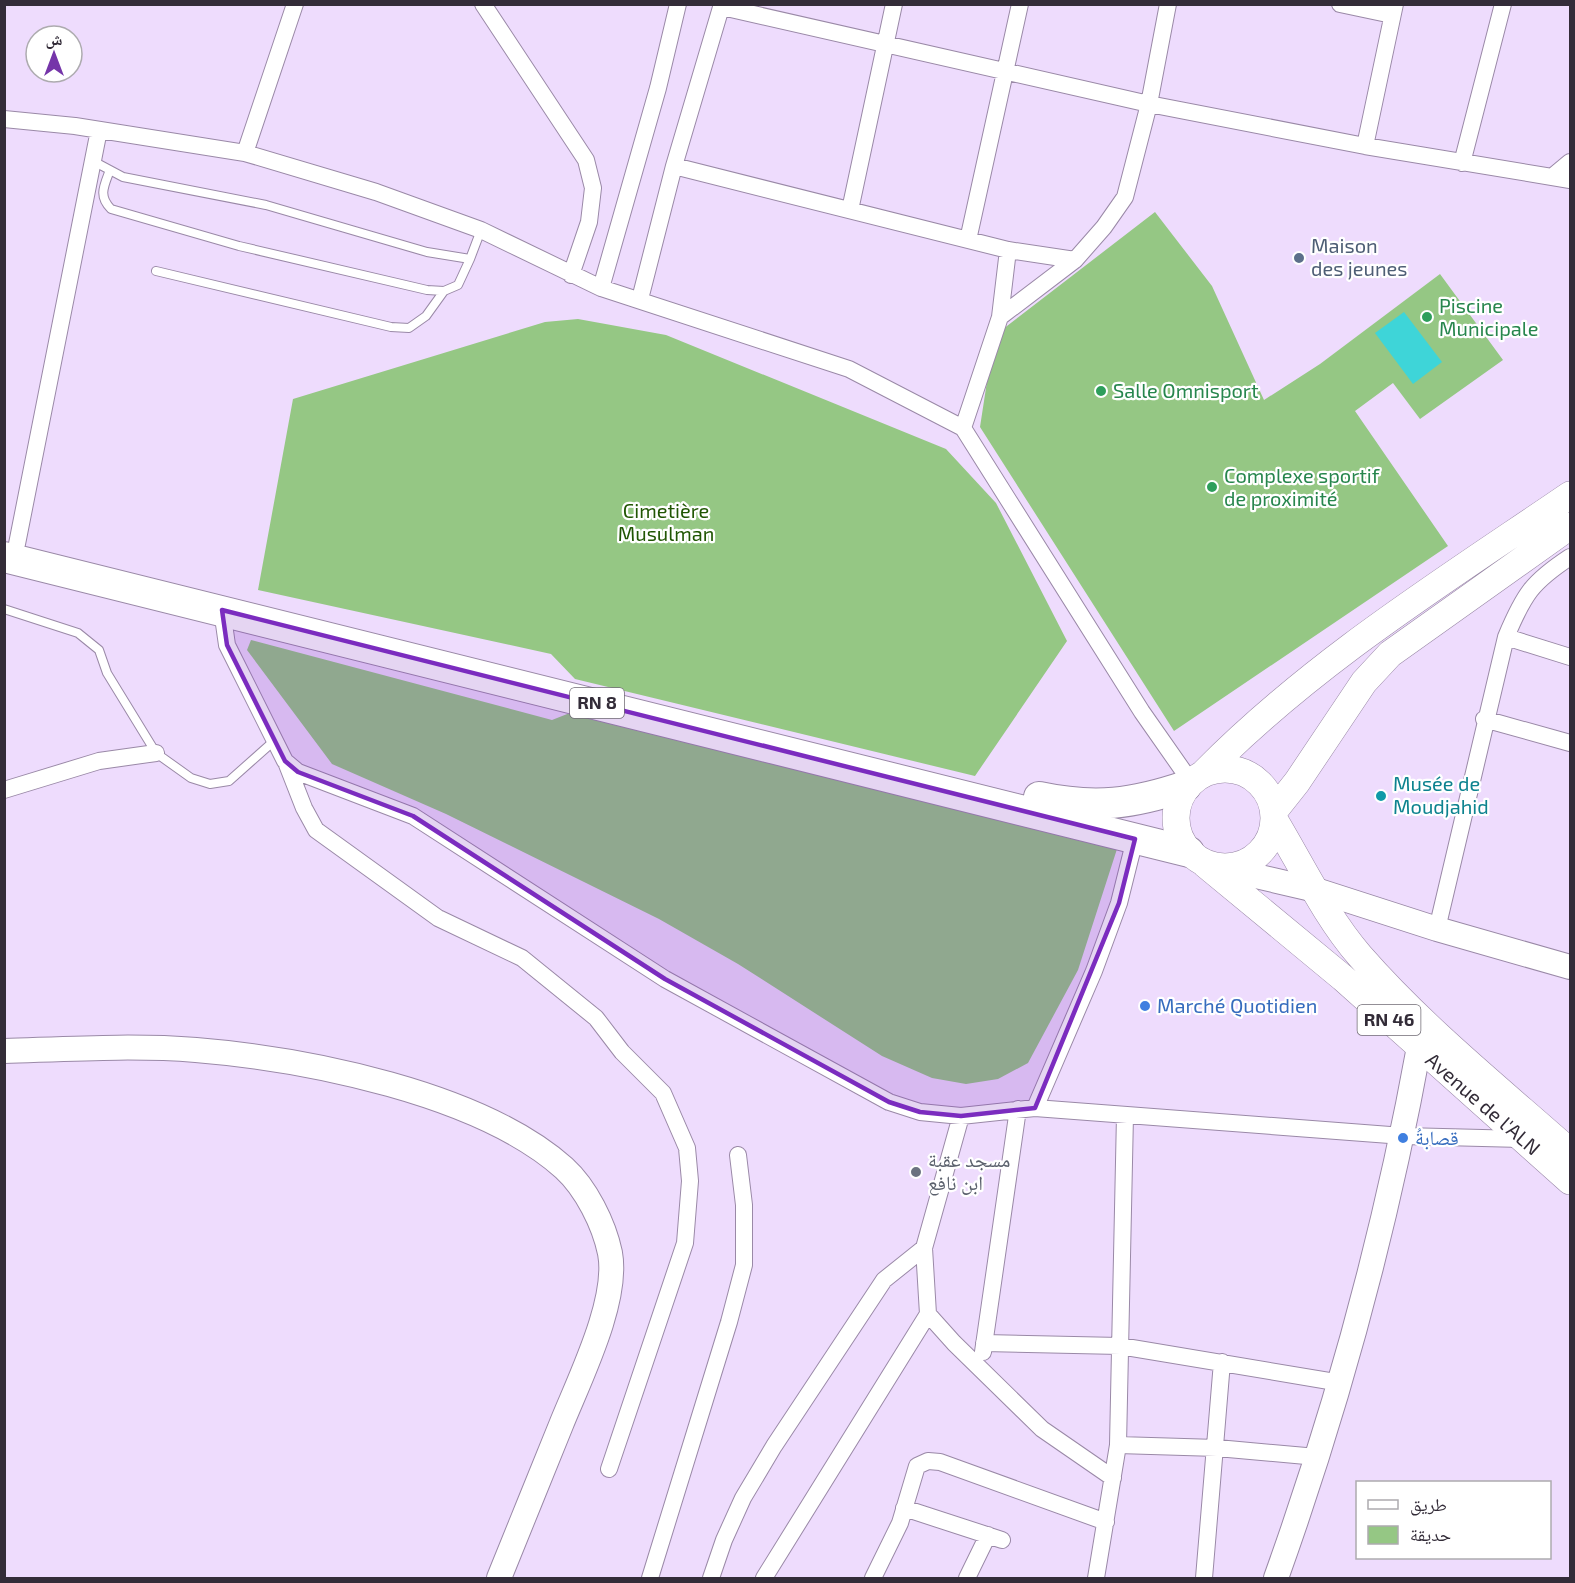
<svg xmlns="http://www.w3.org/2000/svg" width="1575" height="1583" font-family="'Exo 2','Noto Naskh Arabic',sans-serif">
<style>
.green{fill:#95c784}
.water{fill:#3ed5d8}
.lines{fill:none;stroke-linecap:round;stroke-linejoin:round}
.lane-casing{stroke:#9a89a7;stroke-width:10}
.street-casing{stroke:#9a89a7;stroke-width:18}
.secondary-casing{stroke:#9a89a7;stroke-width:26}
.primary-casing{stroke:#9a89a7;stroke-width:28}
.highway-casing{stroke:#9a89a7;stroke-width:32}
.lane{stroke:#fff;stroke-width:8}
.street{stroke:#fff;stroke-width:16}
.secondary{stroke:#fff;stroke-width:24}
.primary{stroke:#fff;stroke-width:27}
.highway{stroke:#fff;stroke-width:30}
.marked{fill:#7b2cbf;fill-opacity:0.2;stroke:#7b2cbf;stroke-width:4.5;stroke-linejoin:round}
.service-dot{fill:#5c6f8a;stroke:#fff;stroke-width:2}
.leisure-dot{fill:#2e9e5b;stroke:#fff;stroke-width:2}
.culture-dot{fill:#0f9aa8;stroke:#fff;stroke-width:2}
.shop-dot{fill:#3f7fe0;stroke:#fff;stroke-width:2}
.worship-dot{fill:#6b7280;stroke:#fff;stroke-width:2}
.labels{text-anchor:middle;stroke-width:4.5;stroke-linejoin:round;paint-order:stroke}
.shield{fill:#fff;stroke:#706b74;stroke-width:1.5}
.shield-label{font-size:18px;font-weight:bold;fill:#332c38}
.service-label{font-size:20px;fill:#4e5e75;stroke:#fff;text-anchor:start}
.leisure-label{font-size:20px;fill:#27864d;stroke:#fff;text-anchor:start}
.park-label{font-size:20px;fill:#205603;stroke:#fff}
.culture-label{font-size:20px;fill:#0d838f;stroke:#fff;text-anchor:start}
.shop-label{font-size:20px;fill:#366cbe;stroke:#fff;text-anchor:start}
.street-label{font-size:20px;fill:#332c38;stroke:#fff}
.worship-label{font-size:20px;fill:#5b616d;stroke:#fff;text-anchor:start}
</style>
<rect width="100%" height="100%" fill="#eedcfd"/>
<path class="green" d="M 1155,212 L 1212,286 L 1264,400 L 1320,364 L 1440,274 L 1503,360 L 1420,419 L 1393,383 L 1355,411 L 1448,546 L 1174,731 L 980,427 L 994,336 Z
M 578,319 L 666,335 L 946,449 L 996,503 L 1067,641 L 975,776 L 575,679 L 551,654 L 258,590 L 293,399 L 545,322 Z
M 251,640 L 552,720 L 585,707 L 1117,849 L 1078,970 L 1028,1063 L 998,1079 L 966,1084 L 932,1078 L 882,1056 L 738,964 L 659,919 L 446,814 L 332,764 L 247,650 Z"/>
<path class="water" d="M 1404,312 L 1442,362 L 1413,384 L 1375,333 Z"/>
<g class="lines">
<defs>
<path id="lane" d="M 93,161 L 123,177 L 266,205 L 427,252 L 470,259 L 481,230
M 110,170 C 104,186 98,196 111,209 L 239,246 L 427,290 L 444,291 L 458,285 L 470,259
M 156,271 L 391,327 L 409,328 L 426,316 L 444,291
M 4,609 L 78,633 L 99,650 L 107,673 L 156,753 L 191,778 L 210,784 L 229,781 L 274,741"/>
<path id="street" d="M 483,4 L 586,160 L 593,188 L 589,222 L 571,275
M 1340,4 L 1392,15
M 722,7 L 1149,104 L 1365,146 L 1570,180
M 4,119 L 75,126 L 245,153 L 376,192 L 481,230 L 601,288 L 849,369 L 963,428 L 1142,712 L 1191,782
M 1365,146 L 1395,4
M 245,153 L 295,4
M 1462,163 L 1503,4
M 674,166 L 1008,250 L 1075,260
M 1552,177 L 1570,162
M 850,210 L 894,4
M 968,240 L 1020,4
M 601,288 L 658,88 L 678,4
M 640,299 L 674,166 L 722,4
M 1000,317 L 1075,260 L 1104,227 L 1125,197 L 1149,104 L 1168,4
M 963,428 L 1000,317 L 1008,250
M 17,544 L 99,130
M 222,610 L 227,645 L 285,761 L 298,772 L 413,816 L 665,979 L 889,1102 L 920,1112 L 961,1116 L 1035,1108 L 1403,1136 L 1522,1139
M 1506,637 L 1570,657
M 1484,719 L 1570,743
M 286,762 L 304,808 L 316,830 L 438,918 L 522,958 L 596,1018 L 622,1052 L 663,1093 L 687,1148 L 690,1181 L 685,1243 L 609,1469
M 4,790 L 99,761 L 156,753
M 1437,929 L 1506,637 C 1524,594 1532,582 1570,557
M 1035,1108 L 1094,971 L 1119,903 L 1135,839
M 1125,1115 L 1118,1445 L 1217,1448 L 1317,1457
M 961,1116 L 924,1248 L 928,1314 L 954,1343 L 1042,1429 L 1113,1478
M 984,1343 L 1120,1346 L 1341,1383
M 983,1352 L 1018,1109
M 904,1508 L 1002,1540
M 650,1578 L 729,1322 L 744,1265 L 744,1205 L 738,1155
M 711,1578 L 724,1540 L 743,1498 L 774,1446 L 884,1280 L 924,1248
M 764,1578 L 928,1314
M 873,1578 L 900,1523 L 917,1466 L 928,1461 L 940,1462 L 1106,1522
M 967,1578 L 988,1535
M 1096,1578 L 1118,1445
M 1204,1578 L 1222,1362"/>
<path id="secondary" d="M 1217,867 L 1316,890 L 1437,929 L 1570,967
M 4,1051 C 68,1049 133,1045 196,1050 C 306,1059 480,1093 564,1168 C 586,1188 604,1224 610,1253 C 619,1301 579,1380 561,1425 C 540,1476 520,1527 499,1578
M 1276,1578 C 1338,1405 1386,1228 1419,1047 L 1429,1034"/>
<path id="primary" d="M1176 818a49 49 0 1 1 98 0a49 49 0 1 1-98 0Z
M 1204,773 C 1312,663 1444,581 1570,495
M 1274,811 L 1297,782 L 1364,682 L 1390,654 L 1570,526
M 1275,821 C 1302,866 1326,917 1360,956 C 1423,1028 1499,1089 1570,1152
M 1205,864 L 1343,978 L 1570,1181"/>
<path id="highway" d="M 4,557 L 1189,852
M 1039,797 C 1095,809 1133,804 1186,786"/>
</defs>
<use href="#lane" class="lane-casing"/>
<use href="#street" class="street-casing"/>
<use href="#secondary" class="secondary-casing"/>
<use href="#primary" class="primary-casing"/>
<use href="#highway" class="highway-casing"/>
<use href="#lane" class="lane"/>
<use href="#street" class="street"/>
<use href="#secondary" class="secondary"/>
<use href="#primary" class="primary"/>
<use href="#highway" class="highway"/>
</g>
<path class="marked" d="M 222,610 L 1135,839 L 1119,903 L 1035,1108 L 961,1116 L 920,1112 L 889,1102 L 665,979 L 413,816 L 298,772 L 285,761 L 227,645 Z"/>
<circle class="service-dot" cx="1299" cy="258" r="6"/>
<g class="leisure-dot">
<circle cx="1427" cy="317" r="6"/>
<circle cx="1101" cy="391" r="6"/>
<circle cx="1212" cy="487" r="6"/>
</g>
<circle class="culture-dot" cx="1381" cy="796" r="6"/>
<g class="shop-dot">
<circle cx="1145" cy="1006" r="6"/>
<circle cx="1403" cy="1138" r="6"/>
</g>
<circle class="worship-dot" cx="916" cy="1172" r="6"/>
<g class="labels">
<g class="shield">
<rect x="570" y="688" width="54" height="30" rx="4.5"/>
<rect x="1357.5" y="1005" width="63" height="30" rx="4.5"/>
</g>
<g class="shield-label">
<text x="597" y="709">RN 8</text>
<text x="1389" y="1026">RN 46</text>
</g>
<g class="service-label">
<text x="1311" y="253">Maison<tspan x="1311" dy="23">des jeunes</tspan></text>
</g>
<g class="leisure-label">
<text x="1439" y="313">Piscine<tspan x="1439" dy="23">Municipale</tspan></text>
<text x="1113" y="398">Salle Omnisport</text>
<text x="1224" y="483">Complexe sportif<tspan x="1224" dy="23">de proximité</tspan></text>
</g>
<g class="park-label">
<text x="666" y="518">Cimetière<tspan x="666" dy="23">Musulman</tspan></text>
</g>
<g class="culture-label">
<text x="1393" y="791">Musée de<tspan x="1393" dy="23">Moudjahid</tspan></text>
</g>
<g class="shop-label">
<text x="1157" y="1013">Marché Quotidien</text>
<text x="1415" y="1145">قصابةُ</text>
</g>
<g class="street-label">
<text transform="translate(1483 1104) rotate(41)" y="7">Avenue de l'ALN</text>
</g>
<g class="worship-label">
<text x="928" y="1167">مسجد عقبة<tspan x="928" dy="23">ابن نافع</tspan></text>
</g>
</g>
<rect width="1575" height="1583" fill="none" stroke="#332c38" stroke-width="12"/>
<rect x="1356" y="1481" width="195" height="78" fill="#ffffff" stroke="#adabaf" stroke-width="1.5"/>
<rect x="1368" y="1500" width="30" height="9" fill="#ffffff" stroke="#adabaf" stroke-width="1.5"/>
<text x="1410" y="1511" font-size="18" fill="#332c38">طريق</text>
<rect x="1368" y="1526" width="30" height="18" fill="#95c784" stroke="#adabaf" stroke-width="1.5"/>
<text x="1410" y="1541" font-size="18" fill="#332c38">حديقة</text>
<g transform="translate(54 54)"><circle r="28" fill="#ffffff" stroke="#adabaf" stroke-width="1.5"/>
<path d="M0-4.5L10 22L0 15L-10 22Z" fill="#7535a9"/>
<text y="-9" font-size="16" font-weight="bold" text-anchor="middle" fill="#332c38">ش</text>
</g>
</svg>
